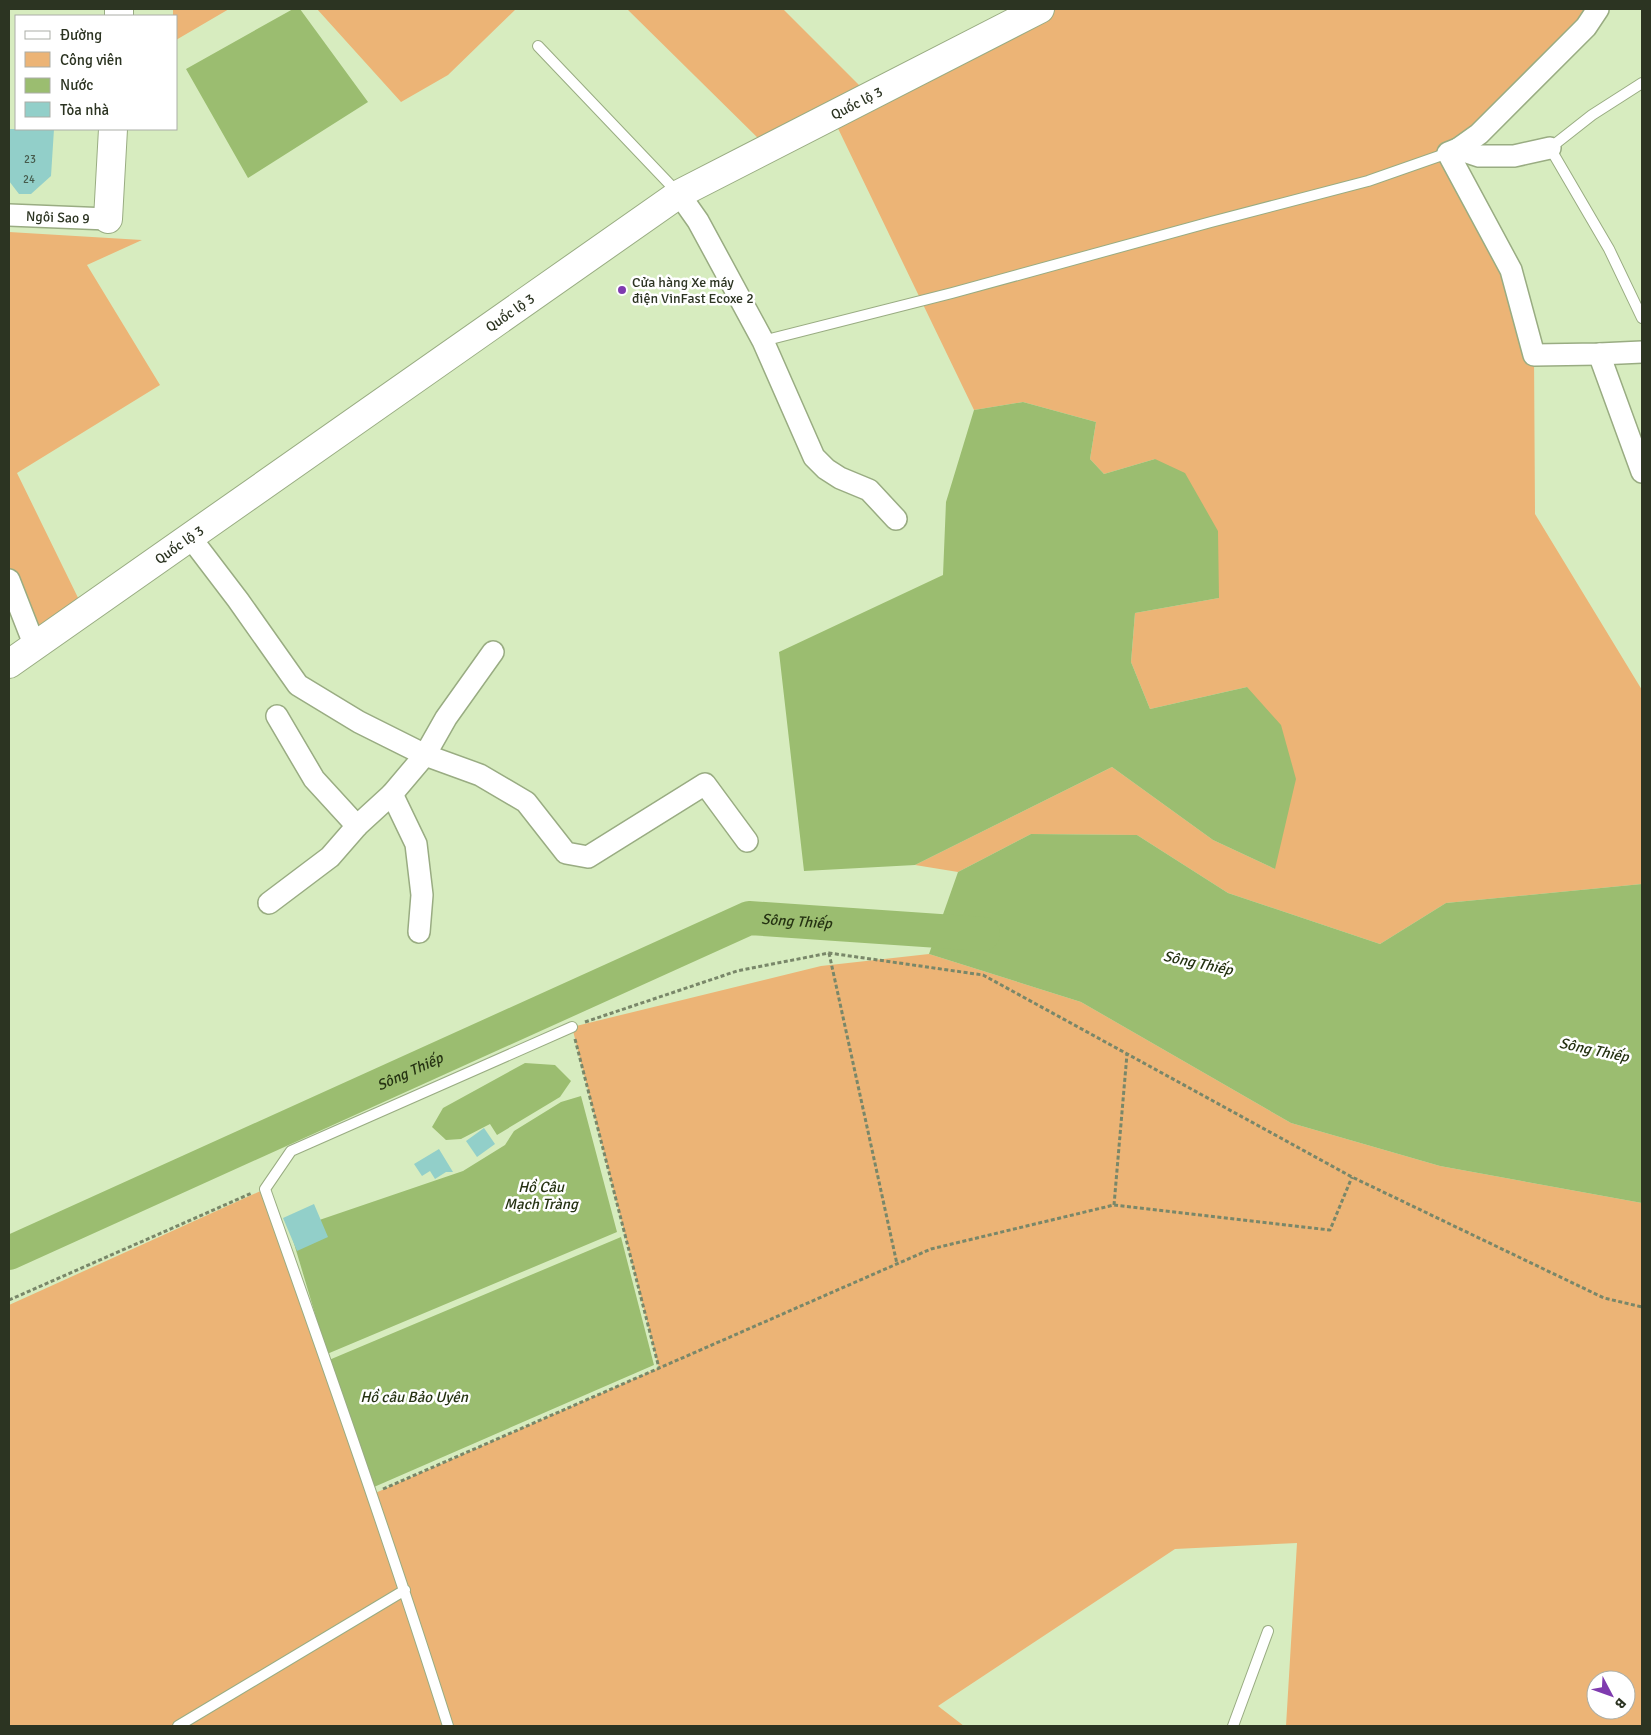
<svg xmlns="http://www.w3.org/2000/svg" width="1651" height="1735" font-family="Signika,sans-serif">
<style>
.green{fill:#ecb476;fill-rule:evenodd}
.water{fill:#9bbd70}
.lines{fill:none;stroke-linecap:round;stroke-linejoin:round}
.river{stroke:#9bbd70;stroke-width:34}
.building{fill:#92cfc9}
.lane-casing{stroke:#99ac82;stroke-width:12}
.street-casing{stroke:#99ac82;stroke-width:24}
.secondary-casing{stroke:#99ac82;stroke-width:30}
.highway-casing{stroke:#99ac82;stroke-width:30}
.path{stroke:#798769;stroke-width:3;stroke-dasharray:4 2.5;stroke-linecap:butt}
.lane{stroke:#fff;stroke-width:10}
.street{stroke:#fff;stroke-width:21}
.secondary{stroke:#fff;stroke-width:28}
.highway{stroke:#fff;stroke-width:28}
.poi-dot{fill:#7f3baf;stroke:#fff;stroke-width:2}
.labels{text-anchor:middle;stroke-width:5;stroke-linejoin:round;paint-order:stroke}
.number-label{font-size:11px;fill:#465b4c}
.street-label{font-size:14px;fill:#2c3422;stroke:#fff}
.poi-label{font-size:14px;fill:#2c3422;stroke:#fff;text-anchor:start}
.water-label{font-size:15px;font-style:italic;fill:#253212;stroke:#fff}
</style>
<rect width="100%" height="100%" fill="#d7ecbf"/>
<path class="green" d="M 173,9 L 229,9 L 176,40 L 176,16 L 173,16 Z
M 317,9 L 516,9 L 448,75 L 401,102 Z
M 627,9 L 783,9 L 870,96 L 1040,9 L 1594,9 L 1448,153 L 1511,270 L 1534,355 L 1535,514 L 1642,690 L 1642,884 L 1446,903 L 1380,944 L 1228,893 L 1137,835 L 1031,834 L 958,872 L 915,865 L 1112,767 L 1213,840 L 1275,869 L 1247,687 L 1150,709 L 1131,662 L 1135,613 L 1219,598 L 1155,459 L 1104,474 L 1090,459 L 1096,422 L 1023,402 L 974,410 L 832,116 L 768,148 Z
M 9,232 L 142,240 L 87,265 L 160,385 L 17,473 L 84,610 L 34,644 L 9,577 Z
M 929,954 L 1081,1002 L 1291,1123 L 1440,1166 L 1642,1203 L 1642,1726 L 1286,1726 L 1297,1543 L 1175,1549 L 938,1706 L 964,1726 L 9,1726 L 9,1305 L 265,1189 L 373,1494 L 659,1368 L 572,1027 L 821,966 ZM 1596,1680 L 1626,1680 L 1626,1710 L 1596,1710 Z"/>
<path class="water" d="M 293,9 L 300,9 L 368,102 L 248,178 L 186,69 Z
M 1023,402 L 1096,422 L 1090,459 L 1104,474 L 1155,459 L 1185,473 L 1218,531 L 1219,598 L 1135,613 L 1131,662 L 1150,709 L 1247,687 L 1281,725 L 1296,779 L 1275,869 L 1213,840 L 1112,767 L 915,865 L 804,871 L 779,652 L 943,575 L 946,502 L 974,410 Z
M 1031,834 L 1137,835 L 1228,893 L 1380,944 L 1446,903 L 1642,884 L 1642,1203 L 1440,1166 L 1291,1123 L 1081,1002 L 929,954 L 958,872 Z
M 525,1063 L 555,1065 L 571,1081 L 560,1097 L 497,1135 L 490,1124 L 461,1139 L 446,1140 L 432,1127 L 443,1108 Z
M 581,1096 L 617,1232 L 327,1354 L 290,1230 L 463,1171 L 505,1145 L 514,1131 L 561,1102 Z
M 621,1237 L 654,1365 L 374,1487 L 329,1360 Z"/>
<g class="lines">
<path class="river" id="s1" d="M 9,1253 L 749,918 L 983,934"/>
</g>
<path class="building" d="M 9,129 L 54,129 L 51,176 L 31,194 L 19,194 L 9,181 Z
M 484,1128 L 495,1144 L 477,1157 L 466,1141 Z
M 439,1149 L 453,1172 L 446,1172 L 435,1179 L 430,1171 L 422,1176 L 414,1164 Z
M 314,1204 L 328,1237 L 297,1251 L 283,1218 Z"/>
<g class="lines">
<defs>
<path id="lane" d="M 538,46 L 678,193
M 1642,83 L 1592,115 L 1550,148 L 1609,249 L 1642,318
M 763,341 L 952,293 L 1211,222 L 1368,181 L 1448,153
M 178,1726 L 405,1590
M 448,1726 C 391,1546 328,1367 265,1189 L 291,1151 L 572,1027
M 1233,1726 L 1268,1631"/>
<g id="street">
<path d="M 1598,9 L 1586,27 L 1479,134 L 1458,149 L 1448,153 L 1511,270 L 1534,355 L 1599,354 L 1642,352"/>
<path d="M 1458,149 L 1479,156 L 1514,156 L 1550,148"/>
<path d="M 679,194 L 698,221 L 763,341 L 814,457 L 826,469 L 840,478 L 869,490 L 896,519"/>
<path id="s2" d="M 9,215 L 108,219"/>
<path d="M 1599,354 L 1642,472"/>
<path d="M 190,537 L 238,600 L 298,685 L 359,722 L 425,755 L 480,775 L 526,802 L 566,853 L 588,857 L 705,784 L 747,841"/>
<path d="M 9,580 L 34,644"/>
<path d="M 277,716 L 314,779 L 357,826 L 392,794 L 425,755 L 446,718 L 493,652"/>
<path d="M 392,794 L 416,844 L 422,895 L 419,932"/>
<path d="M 269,903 L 330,857 L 357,826"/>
</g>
<path id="secondary" d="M 119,16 L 119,9
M 108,219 L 113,129"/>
<g id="highway">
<path id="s3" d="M 9,664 L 679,194 L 1040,9"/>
</g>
</defs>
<use href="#lane" class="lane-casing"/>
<use href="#street" class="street-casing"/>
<use href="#secondary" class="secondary-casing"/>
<use href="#highway" class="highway-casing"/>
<path class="path" d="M 829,953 L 897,1264
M 585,1022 L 737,971 L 829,953 L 983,975 L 1352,1177 L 1604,1298 L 1642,1307
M 575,1039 L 659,1368
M 1114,1205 L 1127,1054
M 9,1300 L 252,1193
M 383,1489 L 931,1249 L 1114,1205 L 1330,1230 L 1352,1177"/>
<use href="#lane" class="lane"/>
<use href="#street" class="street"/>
<use href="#secondary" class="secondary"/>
<use href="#highway" class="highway"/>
</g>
<circle class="poi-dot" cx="622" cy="290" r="5"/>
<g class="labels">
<g class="number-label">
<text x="30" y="163">23</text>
<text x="29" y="183">24</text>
</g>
<g class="street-label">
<text dy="5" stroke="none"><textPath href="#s3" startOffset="1018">Quốc lộ 3</textPath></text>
<text dy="5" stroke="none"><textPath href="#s2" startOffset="49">Ngôi Sao 9</textPath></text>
<text dy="5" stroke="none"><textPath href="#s3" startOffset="612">Quốc lộ 3</textPath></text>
<text dy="5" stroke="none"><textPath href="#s3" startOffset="208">Quốc lộ 3</textPath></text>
</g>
<g class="poi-label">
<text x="632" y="287">Cửa hàng Xe máy<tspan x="632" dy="16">điện VinFast Ecoxe 2</tspan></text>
</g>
<g class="water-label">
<text dy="5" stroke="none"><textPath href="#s1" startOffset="860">Sông Thiếp</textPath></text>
<text transform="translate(1198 963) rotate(12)" y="5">Sông Thiếp</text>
<text transform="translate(1594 1050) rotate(12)" y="5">Sông Thiếp</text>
<text dy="5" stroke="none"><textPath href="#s1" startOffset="440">Sông Thiếp</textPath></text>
<text x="541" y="1192">Hồ Câu<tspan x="541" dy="17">Mạch Tràng</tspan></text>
<text x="414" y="1402">Hồ câu Bảo Uyên</text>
</g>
</g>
<rect width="1651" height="1735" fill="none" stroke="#2c3422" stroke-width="20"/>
<rect x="15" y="15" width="162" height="115" fill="#ffffff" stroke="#abaea7"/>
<rect x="25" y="31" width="25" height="8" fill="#ffffff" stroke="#abaea7"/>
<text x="60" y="40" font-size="15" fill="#2c3422">Đường</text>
<rect x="25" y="52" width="25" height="15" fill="#ecb476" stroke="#abaea7"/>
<text x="60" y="65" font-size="15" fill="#2c3422">Công viên</text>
<rect x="25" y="78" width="25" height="15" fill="#9bbd70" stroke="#abaea7"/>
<text x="60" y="90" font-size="15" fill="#2c3422">Nước</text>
<rect x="25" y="102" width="25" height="15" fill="#92cfc9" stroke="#abaea7"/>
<text x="60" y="115" font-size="15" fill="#2c3422">Tòa nhà</text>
<g transform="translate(1611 1695) rotate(131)"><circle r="24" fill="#ffffff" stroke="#abaea7"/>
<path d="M0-4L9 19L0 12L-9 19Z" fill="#7f3baf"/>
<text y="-8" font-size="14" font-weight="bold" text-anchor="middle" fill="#2c3422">B</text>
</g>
</svg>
